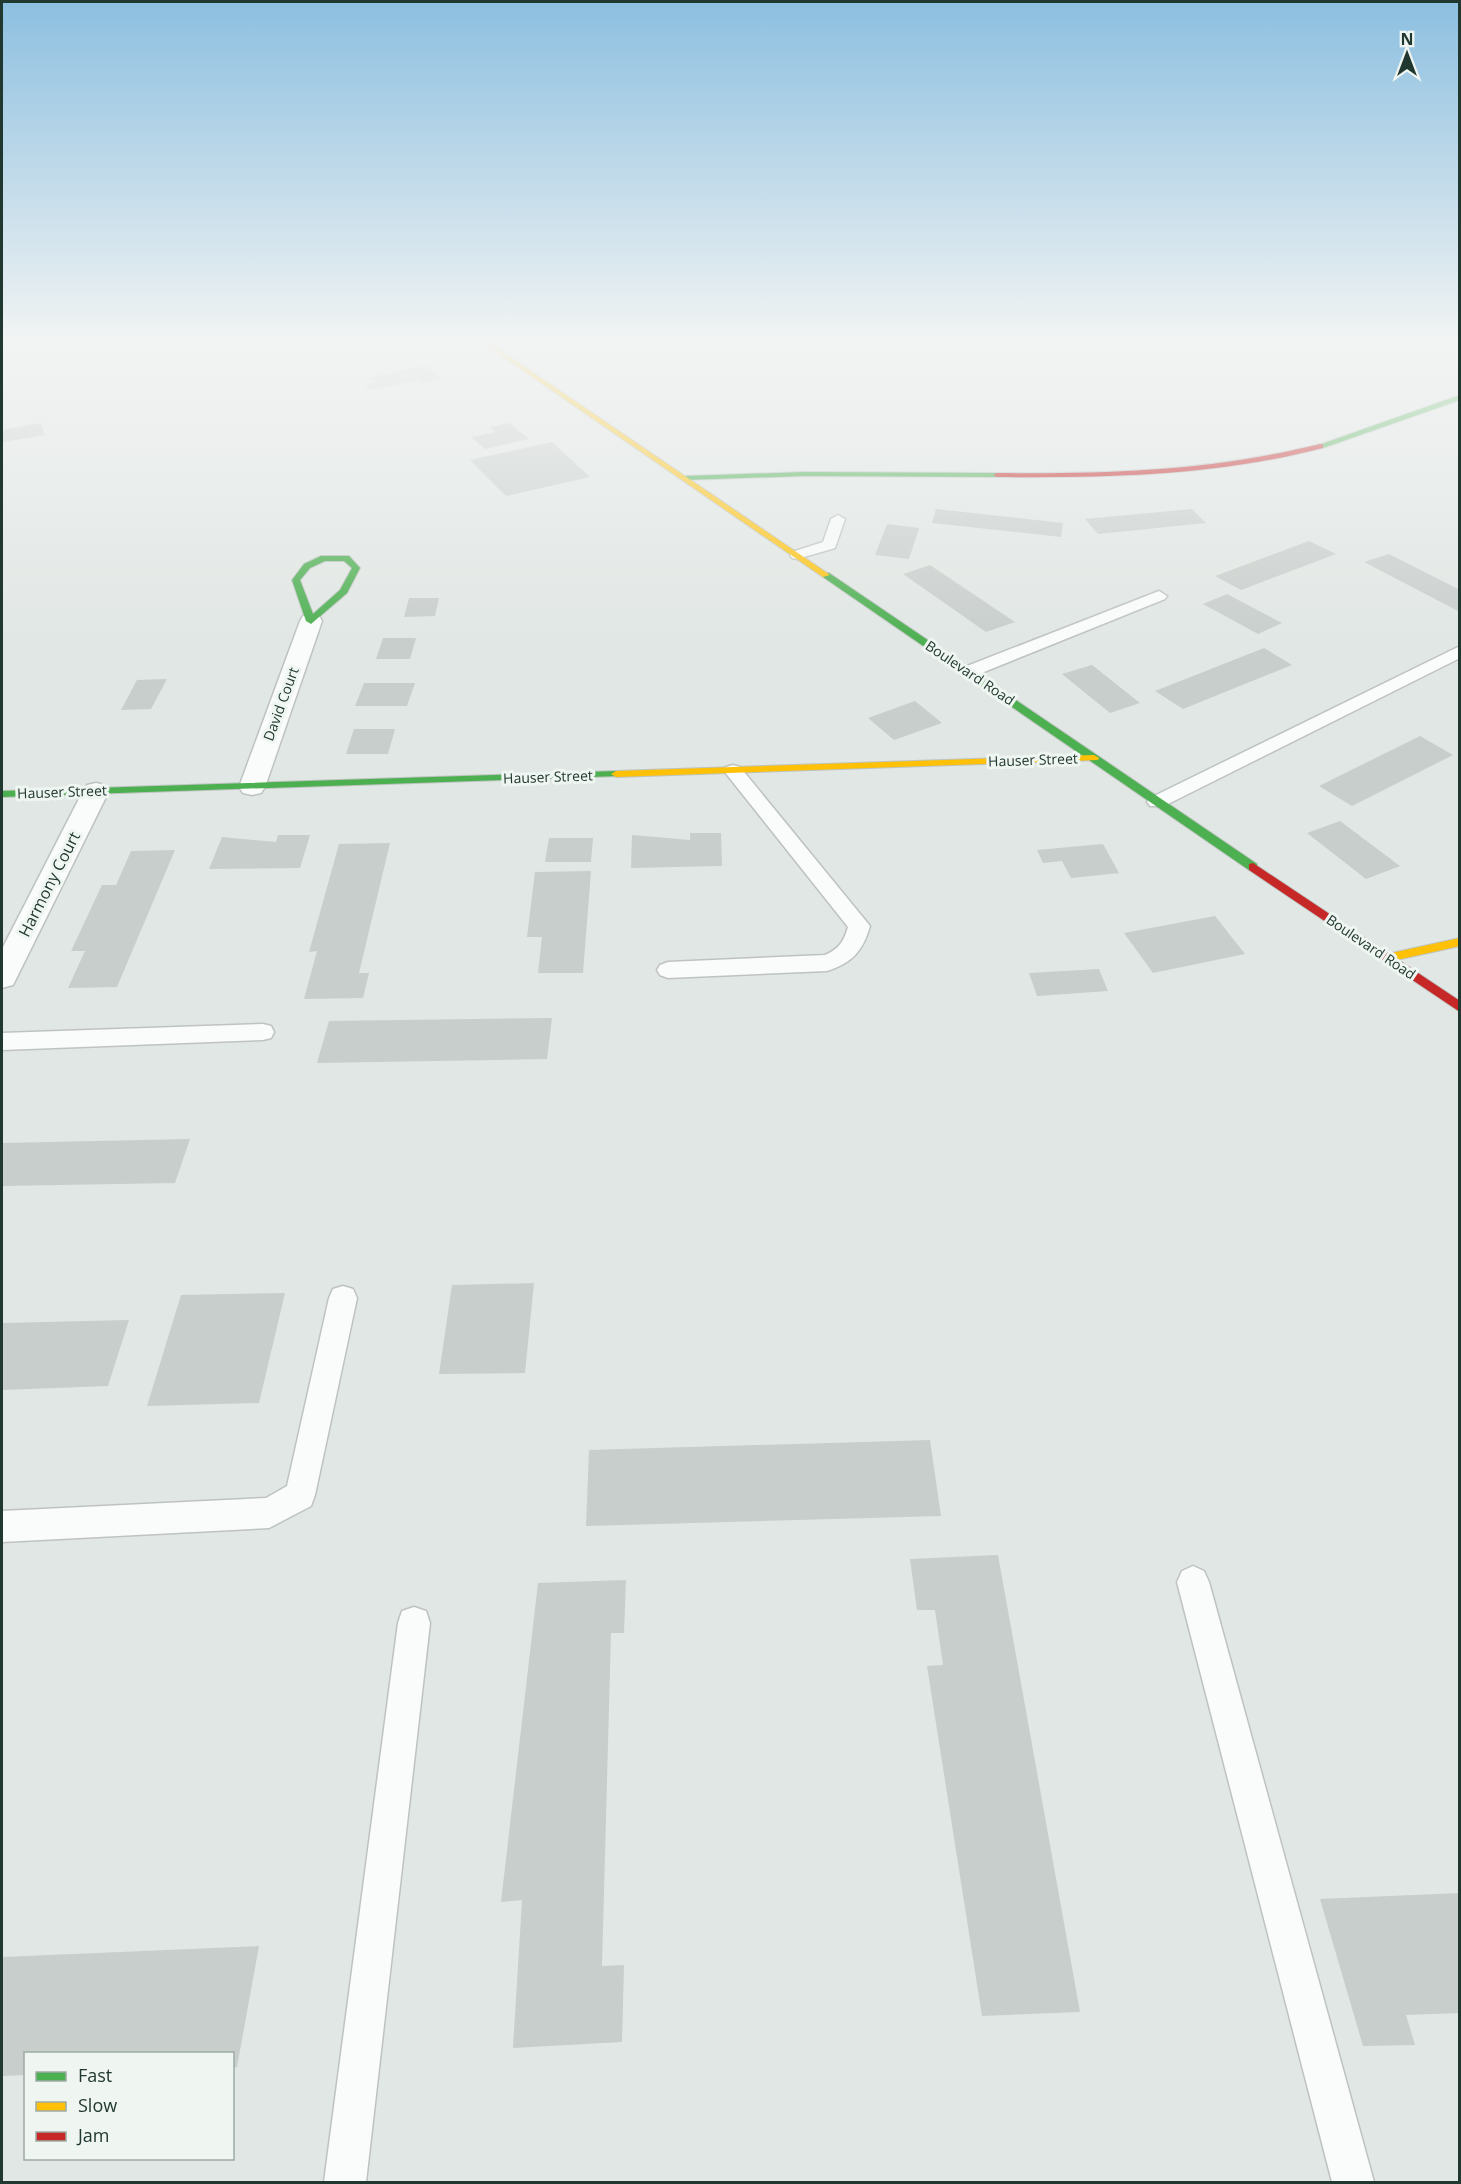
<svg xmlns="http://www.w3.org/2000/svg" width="1461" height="2184" font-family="'Open Sans',sans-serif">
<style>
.building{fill:#c8cecb}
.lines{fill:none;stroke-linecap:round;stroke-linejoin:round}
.lane-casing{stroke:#bec3c1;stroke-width:3}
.street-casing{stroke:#bec3c1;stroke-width:3}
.fast-casing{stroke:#bec4c1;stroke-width:2}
.slow-casing{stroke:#bec4c1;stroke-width:2}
.jam-casing{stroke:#bec4c1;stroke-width:2}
.lane{fill:#fafbfb;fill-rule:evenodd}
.street{fill:#fafbfb;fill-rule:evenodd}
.fast{fill:#4caf50;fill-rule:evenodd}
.slow{fill:#ffc107;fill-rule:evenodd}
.jam{fill:#c62828;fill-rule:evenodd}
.labels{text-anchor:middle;stroke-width:6;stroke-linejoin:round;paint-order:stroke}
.far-street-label{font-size:14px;fill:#213830;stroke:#eff6f2}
.street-label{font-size:16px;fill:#213830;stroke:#eff6f2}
</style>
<rect width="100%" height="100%" fill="#e1e7e4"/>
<path class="building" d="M 425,365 L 441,378 L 423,383 L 419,380 L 371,390 L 365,385 L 377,382 L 371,377 Z
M 41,423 L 45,435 L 2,442 L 2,430 Z
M 509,423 L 529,439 L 485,449 L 471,437 L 496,432 L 490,427 Z
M 552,442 L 590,477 L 506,496 L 470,460 Z
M 936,509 L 1063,523 L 1061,537 L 932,523 Z
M 1192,509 L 1206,523 L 1098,534 L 1085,519 Z
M 887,524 L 919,528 L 909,559 L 875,555 Z
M 1309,541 L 1336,554 L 1241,590 L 1215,576 Z
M 1389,554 L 1460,590 L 1460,612 L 1364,562 Z
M 930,565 L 1015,622 L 986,632 L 903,574 Z
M 1227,594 L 1282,623 L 1258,634 L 1203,604 Z
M 409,598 L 439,598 L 435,616 L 404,617 Z
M 383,638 L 416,638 L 410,659 L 376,659 Z
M 1264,648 L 1292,665 L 1183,709 L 1155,691 Z
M 1092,665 L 1140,703 L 1110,713 L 1062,674 Z
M 167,679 L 151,709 L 121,710 L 137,680 Z
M 364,683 L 415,683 L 407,706 L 355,706 Z
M 915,701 L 942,723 L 894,740 L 868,718 Z
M 354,729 L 395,729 L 388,754 L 346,754 Z
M 1420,736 L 1453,755 L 1352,806 L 1319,786 Z
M 1340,821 L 1400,866 L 1366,879 L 1307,833 Z
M 690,833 L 721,833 L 722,866 L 631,868 L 632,835 L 690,840 Z
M 278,835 L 310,835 L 300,868 L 209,869 L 222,837 L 276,842 Z
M 549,838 L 593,838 L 591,862 L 545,862 Z
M 390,843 L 359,973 L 369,973 L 363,998 L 304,999 L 317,951 L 309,952 L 339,844 Z
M 1103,844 L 1119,873 L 1071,878 L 1062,861 L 1043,863 L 1037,850 Z
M 175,850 L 117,987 L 68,988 L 85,951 L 71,951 L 102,885 L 116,885 L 131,851 Z
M 591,871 L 583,973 L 538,973 L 542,937 L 527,937 L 535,872 Z
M 1215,916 L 1245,954 L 1153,973 L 1124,933 Z
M 1099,969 L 1108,991 L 1037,996 L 1029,973 Z
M 552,1018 L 547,1059 L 317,1063 L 329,1021 Z
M 190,1139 L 175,1183 L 2,1186 L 2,1143 Z
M 534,1283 L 525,1373 L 439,1374 L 452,1285 Z
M 285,1293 L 259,1403 L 147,1406 L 181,1295 Z
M 129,1320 L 108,1386 L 2,1390 L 2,1323 Z
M 930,1440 L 941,1516 L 586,1526 L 589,1450 Z
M 998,1555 L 1080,2012 L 982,2016 L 927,1666 L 943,1665 L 935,1610 L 917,1610 L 910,1559 Z
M 626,1580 L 624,1633 L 611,1633 L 602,1966 L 624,1965 L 622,2042 L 513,2048 L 522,1900 L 501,1902 L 538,1583 Z
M 1460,1893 L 1460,2013 L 1406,2015 L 1415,2045 L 1363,2046 L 1320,1899 Z
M 259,1946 L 237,2067 L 232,2068 L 232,2054 L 26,2054 L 26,2075 L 2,2076 L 2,1957 Z"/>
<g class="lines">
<defs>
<path id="lane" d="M 838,515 L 845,519 L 835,548 L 797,559 L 792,558 L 790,555 L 792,552 L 823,542 L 831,519 Z
M 1159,591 L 1167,596 L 1165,599 L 974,676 L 962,676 L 960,672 L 962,668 Z
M 1460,646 L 1460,658 L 1164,806 L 1150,806 L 1147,802 L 1150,798 Z
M 733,765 L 740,767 L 870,926 C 863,951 852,963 827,971 L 668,978 L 660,975 L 657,970 L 660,965 L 668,962 L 825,955 C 839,949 844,941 848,927 L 724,771 L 726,767 Z
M 263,1024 L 271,1026 L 274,1032 L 271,1038 L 263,1040 L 2,1050 L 2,1033 Z
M 343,1286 L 353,1289 L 357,1298 L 315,1495 L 311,1506 L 269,1528 L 2,1542 L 2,1511 L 266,1498 L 287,1486 L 329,1298 L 333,1289 Z
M 1193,1566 L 1204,1571 L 1209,1582 L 1374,2182 L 1332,2182 L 1177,1582 L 1182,1571 Z
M 414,1607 L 426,1611 L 430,1623 L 366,2182 L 324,2182 L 398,1623 L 402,1611 Z"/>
<path id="street" d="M 311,614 L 319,616 L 322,621 L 265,787 L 261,793 L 252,795 L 243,793 L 239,787 L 300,621 L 303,616 Z
M 96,783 L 105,785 L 109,791 L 17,977 L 13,985 L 2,988 L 2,949 L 83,791 L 87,785 Z"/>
<path id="fast" d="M 1460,395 L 1460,400 L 1323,448 L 1316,446 Z
M 804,472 L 997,473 L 1001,475 L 997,477 L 804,476 L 685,480 L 681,478 L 685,476 Z
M 321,556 L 349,556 L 360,568 L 347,593 L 311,624 L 306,621 L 292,580 L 304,564 ZM 325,561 L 344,561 L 352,568 L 340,590 L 313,614 L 300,580 L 310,568 Z
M 823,573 L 829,573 L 1257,864 L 1257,870 L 1249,870 L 823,577 Z
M 616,771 L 621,774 L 620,776 L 2,797 L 2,791 Z"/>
<path id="slow" d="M 477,339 L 484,339 L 830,575 L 823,577 Z
M 1094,755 L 1099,758 L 1098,760 L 616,777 L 611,774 L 616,771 Z
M 1460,938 L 1460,946 L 1387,962 L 1381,958 L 1387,954 Z"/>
<path id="jam" d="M 1320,444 L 1323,444 L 1323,448 C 1214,476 1109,478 997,477 L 993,475 L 997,473 C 1109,474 1210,471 1320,444 Z
M 1253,863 L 1460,1001 L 1460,1012 L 1249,870 L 1249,864 Z"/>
</defs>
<use href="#lane" class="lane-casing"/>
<use href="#street" class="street-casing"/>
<use href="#fast" class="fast-casing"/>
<use href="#slow" class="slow-casing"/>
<use href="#jam" class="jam-casing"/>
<use href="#lane" class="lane"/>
<use href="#street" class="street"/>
<use href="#fast" class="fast"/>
<use href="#slow" class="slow"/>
<use href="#jam" class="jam"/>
</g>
<linearGradient id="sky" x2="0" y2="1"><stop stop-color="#8cbfe0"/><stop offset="0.53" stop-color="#f2f4f3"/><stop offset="1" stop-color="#f2f4f3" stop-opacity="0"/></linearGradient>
<rect width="1461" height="644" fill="url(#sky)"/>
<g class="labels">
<g class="far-street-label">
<text transform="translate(970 673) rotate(34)" y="5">Boulevard Road</text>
<text transform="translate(281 704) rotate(-70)" y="5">David Court</text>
<text transform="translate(1033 760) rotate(-2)" y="5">Hauser Street</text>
<text transform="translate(548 777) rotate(-2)" y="5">Hauser Street</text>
<text transform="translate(62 792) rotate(-2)" y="5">Hauser Street</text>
<text transform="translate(1371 947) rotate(34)" y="5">Boulevard Road</text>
</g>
<g class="street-label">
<text transform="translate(49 884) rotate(-63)" y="6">Harmony Court</text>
</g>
</g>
<rect width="1461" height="2184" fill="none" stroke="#213830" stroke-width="6"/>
<rect x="24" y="2052" width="210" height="108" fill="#eff6f2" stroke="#9daaa4" stroke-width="1.5"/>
<rect x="36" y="2072" width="30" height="9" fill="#4caf50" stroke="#9daaa4" stroke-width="1.5"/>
<text x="78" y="2082" font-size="18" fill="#213830">Fast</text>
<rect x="36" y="2102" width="30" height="9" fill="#ffc107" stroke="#9daaa4" stroke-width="1.5"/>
<text x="78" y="2112" font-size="18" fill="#213830">Slow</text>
<rect x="36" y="2132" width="30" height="9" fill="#c62828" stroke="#9daaa4" stroke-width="1.5"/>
<text x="78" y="2142" font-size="18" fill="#213830">Jam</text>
<g transform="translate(1407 54)" stroke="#eff6f2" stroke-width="4.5" paint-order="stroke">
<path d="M0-4.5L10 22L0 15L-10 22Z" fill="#213830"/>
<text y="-9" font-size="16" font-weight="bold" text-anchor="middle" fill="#213830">N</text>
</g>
</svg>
